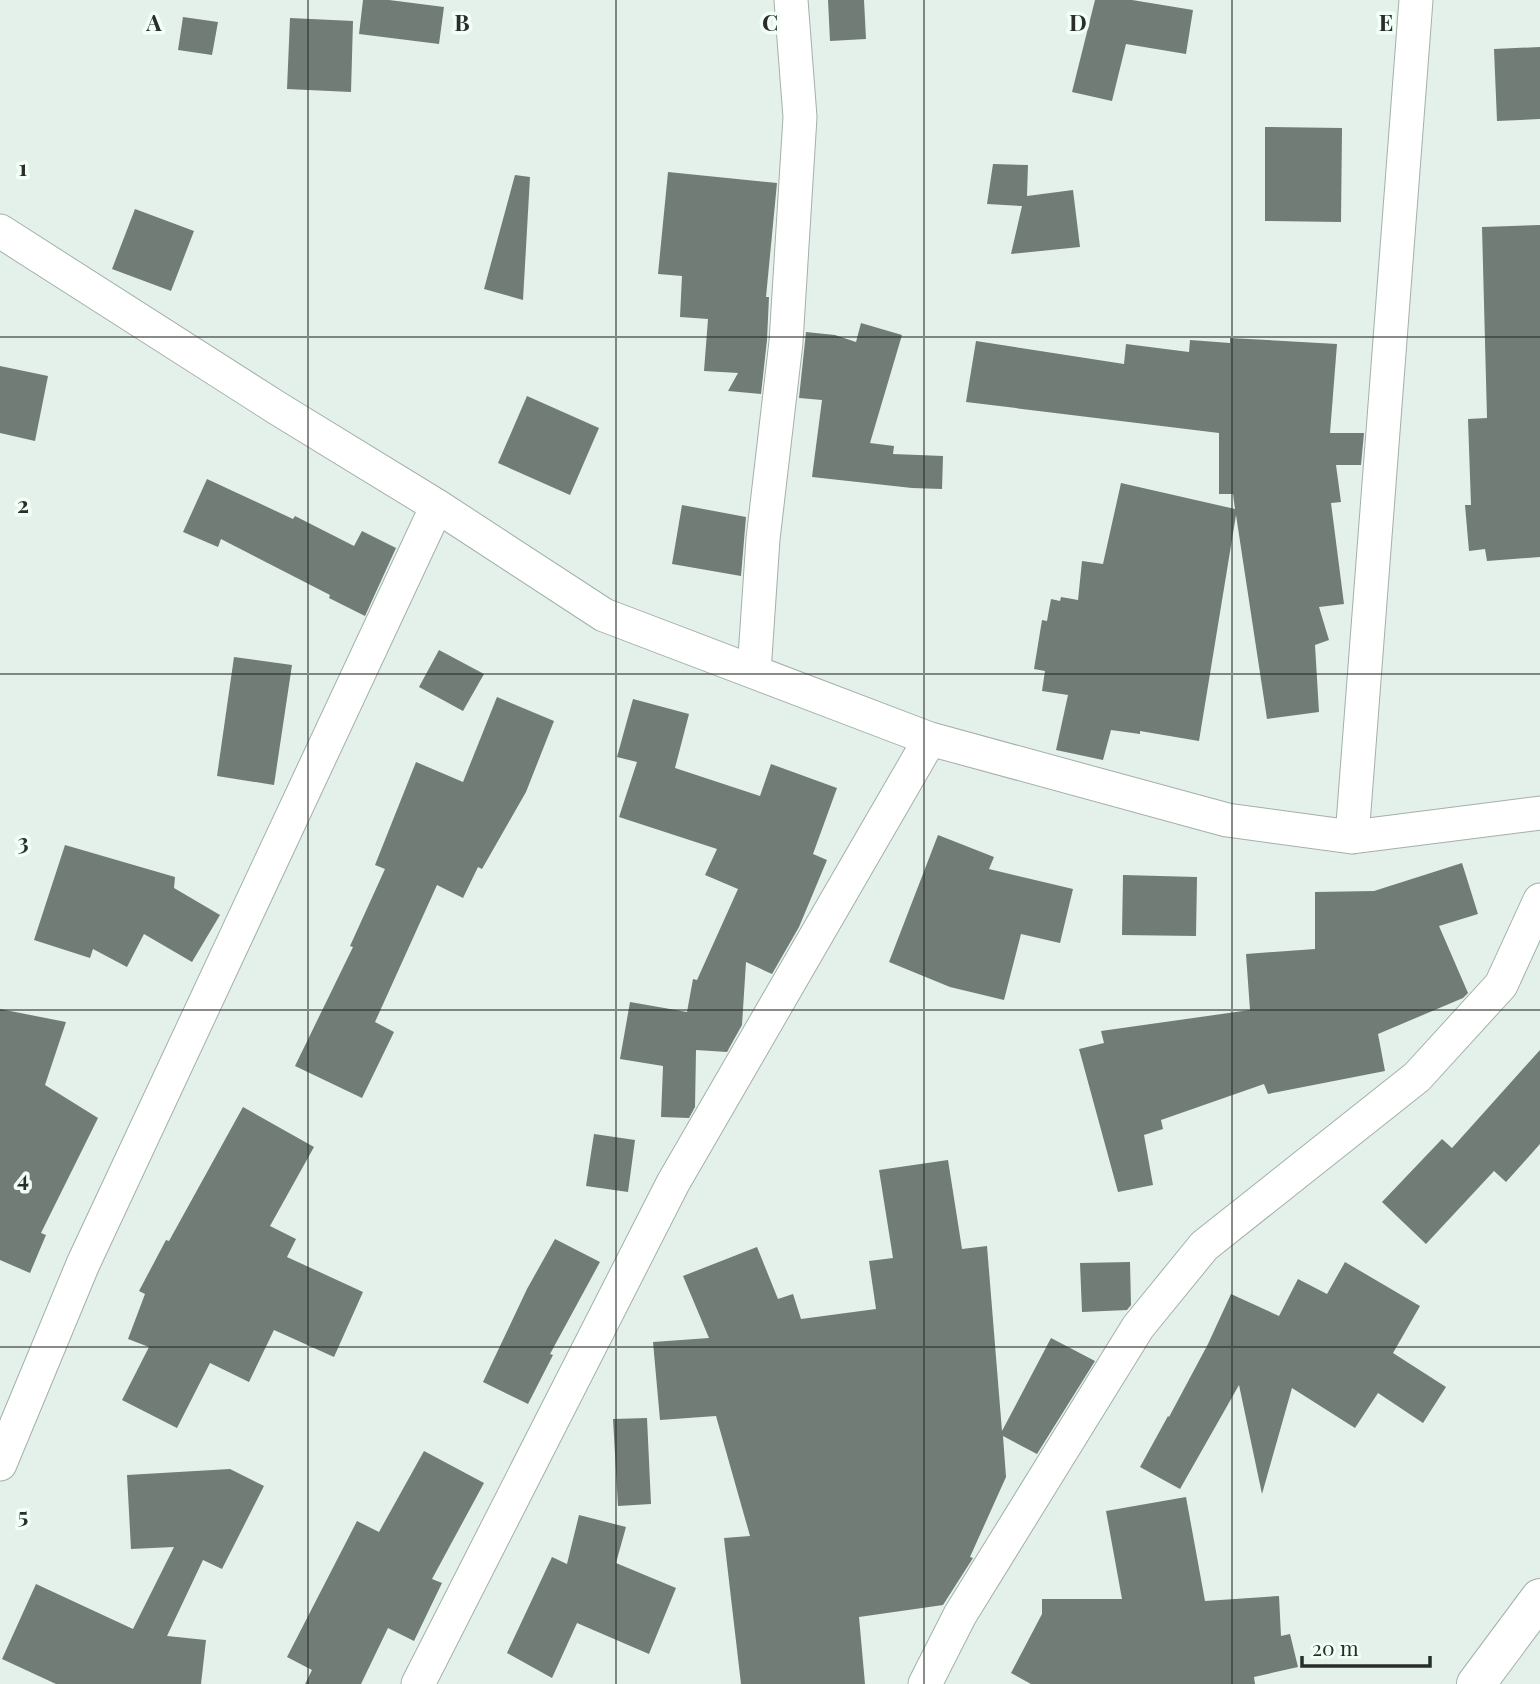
<svg xmlns="http://www.w3.org/2000/svg" width="1540" height="1684" font-family="'Playfair Display',serif">
<style>
.building{fill:#707c75}
.lines{fill:none;stroke-linecap:round;stroke-linejoin:round}
.minor-casing{stroke:#a3b0a8;stroke-width:35}
.secondary-casing{stroke:#a3b0a8;stroke-width:40}
.minor{stroke:#fff;stroke-width:33}
.secondary{stroke:#fff;stroke-width:38}
.grid{fill:none;stroke:#292e2b;stroke-width:2;stroke-opacity:0.55}
.grid-label{font-size:23px;text-anchor:middle;font-weight:bold;fill:#292e2b;stroke:#f1fff7;stroke-width:7;stroke-linejoin:round;paint-order:stroke}
</style>
<rect width="100%" height="100%" fill="#e4f1ea"/>
<path class="building" d="M 363,0 L 389,0 L 444,7 L 439,44 L 359,34 Z
M 828,0 L 864,0 L 866,39 L 830,41 Z
M 1095,0 L 1132,0 L 1193,10 L 1186,54 L 1126,44 L 1112,101 L 1072,92 Z
M 183,17 L 218,22 L 212,55 L 178,50 Z
M 290,18 L 353,21 L 351,92 L 287,89 Z
M 1540,47 L 1540,119 L 1497,121 L 1494,49 Z
M 1265,127 L 1342,128 L 1341,222 L 1265,221 Z
M 993,164 L 1028,165 L 1027,196 L 1073,190 L 1080,247 L 1011,254 L 1022,206 L 987,204 Z
M 668,172 L 777,183 L 766,297 L 769,297 L 767,340 L 761,394 L 728,391 L 738,373 L 704,371 L 708,319 L 680,317 L 682,276 L 658,274 Z
M 515,175 L 530,177 L 523,300 L 484,289 Z
M 135,209 L 194,231 L 171,291 L 112,269 Z
M 1540,225 L 1540,557 L 1487,561 L 1485,549 L 1469,551 L 1465,505 L 1471,505 L 1468,419 L 1487,418 L 1482,227 Z
M 861,323 L 902,335 L 870,443 L 894,446 L 893,454 L 943,456 L 942,489 L 912,488 L 812,477 L 822,400 L 799,398 L 806,332 L 835,335 L 856,342 Z
M 1230,338 L 1337,344 L 1330,433 L 1364,433 L 1361,465 L 1336,465 L 1341,502 L 1331,503 L 1344,604 L 1319,607 L 1329,640 L 1315,645 L 1319,712 L 1267,719 L 1236,515 L 1199,741 L 1140,731 L 1140,734 L 1111,730 L 1103,760 L 1056,750 L 1068,695 L 1042,691 L 1045,671 L 1034,669 L 1042,620 L 1047,621 L 1051,599 L 1060,601 L 1061,597 L 1078,600 L 1082,561 L 1103,564 L 1121,483 L 1235,509 L 1233,494 L 1219,494 L 1219,433 L 966,402 L 976,341 L 1124,364 L 1126,344 L 1189,352 L 1190,340 L 1230,343 Z
M 0,366 L 48,376 L 35,441 L 0,433 Z
M 527,396 L 599,428 L 570,495 L 498,463 Z
M 207,479 L 293,519 L 295,516 L 354,546 L 362,531 L 396,548 L 365,616 L 329,598 L 330,595 L 221,539 L 218,547 L 183,532 Z
M 682,505 L 746,517 L 741,576 L 672,564 Z
M 439,650 L 484,674 L 463,711 L 419,687 Z
M 234,657 L 292,665 L 274,785 L 217,776 Z
M 497,697 L 554,721 L 526,792 L 482,869 L 478,867 L 463,898 L 437,885 L 375,1022 L 394,1032 L 362,1098 L 295,1066 L 353,947 L 350,946 L 385,869 L 375,865 L 416,762 L 463,782 Z
M 633,699 L 689,714 L 675,768 L 760,796 L 771,764 L 837,788 L 813,854 L 827,860 L 799,927 L 772,974 L 746,962 L 742,1025 L 727,1052 L 696,1050 L 695,1107 L 689,1118 L 661,1117 L 663,1066 L 620,1059 L 630,1002 L 687,1012 L 693,979 L 697,980 L 738,889 L 705,875 L 717,849 L 619,817 L 637,762 L 617,757 Z
M 938,835 L 994,857 L 989,869 L 1073,889 L 1060,943 L 1021,934 L 1004,1000 L 950,987 L 889,962 Z
M 65,845 L 175,877 L 174,888 L 220,915 L 192,962 L 144,934 L 127,967 L 93,949 L 90,958 L 34,940 Z
M 1462,863 L 1478,914 L 1439,926 L 1468,993 L 1463,998 L 1378,1034 L 1385,1071 L 1268,1094 L 1264,1084 L 1161,1120 L 1163,1129 L 1144,1135 L 1153,1185 L 1118,1192 L 1079,1049 L 1104,1043 L 1101,1031 L 1250,1010 L 1246,954 L 1315,949 L 1315,892 L 1374,891 Z
M 1123,875 L 1197,877 L 1196,936 L 1122,935 Z
M 0,1009 L 66,1022 L 45,1085 L 98,1118 L 41,1233 L 46,1235 L 30,1273 L 0,1260 Z
M 1540,1050 L 1540,1144 L 1506,1182 L 1494,1171 L 1426,1244 L 1382,1202 L 1442,1139 L 1452,1148 Z
M 243,1107 L 314,1147 L 270,1226 L 296,1239 L 287,1257 L 363,1292 L 334,1357 L 274,1330 L 249,1382 L 210,1363 L 177,1428 L 122,1400 L 149,1347 L 128,1339 L 145,1294 L 139,1291 L 166,1240 L 169,1241 Z
M 594,1134 L 635,1140 L 628,1192 L 586,1186 Z
M 948,1160 L 962,1249 L 987,1246 L 1002,1431 L 1051,1338 L 1095,1361 L 1037,1454 L 1003,1436 L 1006,1477 L 970,1557 L 973,1558 L 943,1605 L 859,1617 L 865,1684 L 741,1684 L 724,1538 L 750,1536 L 716,1416 L 660,1420 L 653,1342 L 709,1338 L 683,1276 L 757,1247 L 778,1299 L 793,1294 L 801,1319 L 876,1309 L 869,1261 L 893,1258 L 879,1170 Z
M 555,1239 L 600,1262 L 550,1354 L 553,1355 L 528,1404 L 483,1382 L 527,1289 Z
M 1130,1262 L 1131,1305 L 1127,1310 L 1082,1312 L 1080,1263 Z
M 1345,1262 L 1420,1306 L 1393,1353 L 1446,1387 L 1423,1423 L 1378,1393 L 1355,1428 L 1292,1388 L 1262,1494 L 1239,1385 L 1180,1489 L 1140,1467 L 1168,1416 L 1169,1417 L 1208,1344 L 1231,1294 L 1279,1316 L 1298,1279 L 1327,1294 Z
M 647,1418 L 651,1504 L 618,1506 L 613,1419 Z
M 424,1451 L 484,1483 L 432,1579 L 442,1583 L 414,1641 L 388,1628 L 361,1684 L 305,1684 L 312,1670 L 287,1657 L 357,1521 L 379,1532 Z
M 230,1469 L 264,1486 L 222,1569 L 203,1560 L 167,1636 L 206,1640 L 201,1684 L 56,1684 L 2,1659 L 36,1584 L 133,1629 L 174,1547 L 131,1549 L 127,1475 Z
M 1186,1497 L 1205,1601 L 1279,1596 L 1281,1636 L 1290,1634 L 1298,1667 L 1254,1677 L 1255,1684 L 1031,1684 L 1011,1673 L 1042,1614 L 1042,1599 L 1122,1599 L 1106,1511 Z
M 579,1515 L 626,1527 L 616,1563 L 676,1588 L 649,1654 L 577,1623 L 552,1678 L 507,1653 L 552,1557 L 567,1564 Z"/>
<g class="lines">
<defs>
<path id="minor" d="M 0,231 L 277,408 L 437,506 L 604,615 L 930,739 L 1227,820 L 1352,837 L 1540,813
M 754,672 L 763,539 L 786,342 L 800,117 L 791,0
M 1352,837 L 1416,0
M 0,1464 L 83,1264 L 437,506
M 418,1684 L 673,1183 L 930,739
M 925,1684 L 960,1615 L 1138,1327 L 1204,1246 L 1417,1077 L 1501,985 L 1540,900"/>
<path id="secondary" d="M 1476,1684 L 1540,1598"/>
</defs>
<use href="#minor" class="minor-casing"/>
<use href="#secondary" class="secondary-casing"/>
<use href="#minor" class="minor"/>
<use href="#secondary" class="secondary"/>
</g>
<path class="grid" d="M 308,0 L 308,1684M 616,0 L 616,1684M 924,0 L 924,1684M 1232,0 L 1232,1684M 0,337 L 1540,337M 0,674 L 1540,674M 0,1010 L 1540,1010M 0,1347 L 1540,1347"/>
<g class="grid-label">
<text x="154" y="31">A</text>
<text x="462" y="31">B</text>
<text x="770" y="31">C</text>
<text x="1078" y="31">D</text>
<text x="1386" y="31">E</text>
<text x="23" y="176">1</text>
<text x="23" y="513">2</text>
<text x="23" y="850">3</text>
<text x="23" y="1187">4</text>
<text x="23" y="1524">5</text>
</g>
<path d="M1302 1656v10h128v-10" fill="none" stroke="#292e2b" stroke-width="3.5"/>
<text x="1312" y="1656" font-size="21" fill="#292e2b" stroke="#f1fff7" stroke-width="5" paint-order="stroke">20 m</text>
</svg>
